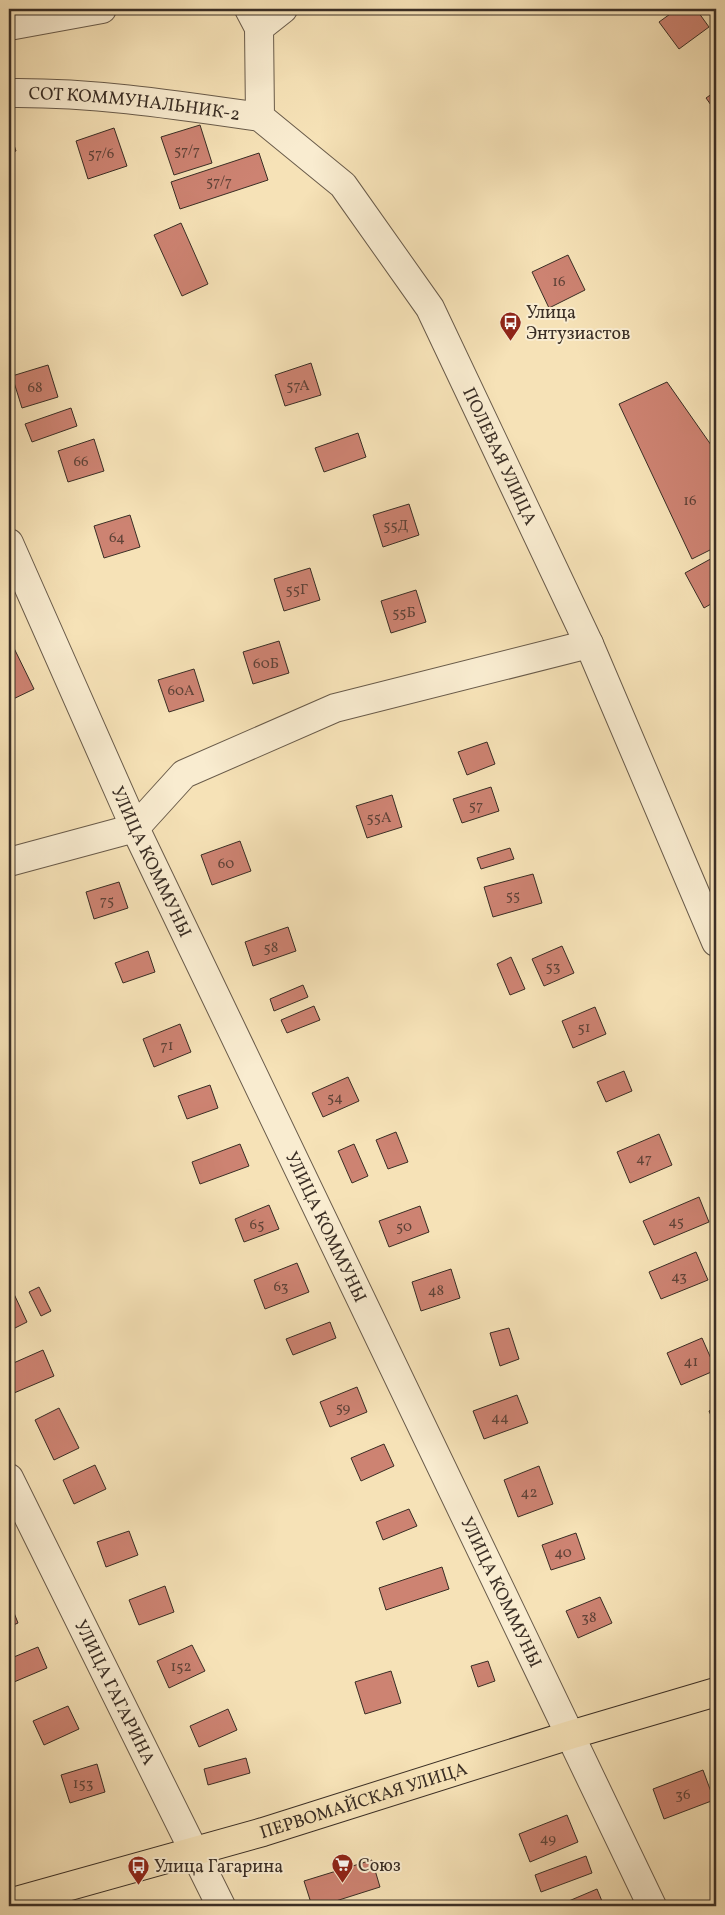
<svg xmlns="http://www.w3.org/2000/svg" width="725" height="1915" font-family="Vollkorn,serif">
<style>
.building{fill:#cd8372;stroke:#3a2e25}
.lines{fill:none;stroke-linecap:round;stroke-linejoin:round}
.minor-casing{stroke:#695b4a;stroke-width:30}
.major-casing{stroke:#3a2e25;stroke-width:30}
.minor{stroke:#f9ecd0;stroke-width:28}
.major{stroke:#f6e2b7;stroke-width:28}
.labels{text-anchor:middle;stroke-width:4;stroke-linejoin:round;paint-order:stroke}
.number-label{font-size:15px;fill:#5f4338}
.street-label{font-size:18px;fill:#3a2e25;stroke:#f9ecd0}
.poi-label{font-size:18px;fill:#3a2e25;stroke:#f9ecd0;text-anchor:start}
</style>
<rect width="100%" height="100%" fill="#f6e2b7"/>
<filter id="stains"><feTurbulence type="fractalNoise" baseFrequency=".004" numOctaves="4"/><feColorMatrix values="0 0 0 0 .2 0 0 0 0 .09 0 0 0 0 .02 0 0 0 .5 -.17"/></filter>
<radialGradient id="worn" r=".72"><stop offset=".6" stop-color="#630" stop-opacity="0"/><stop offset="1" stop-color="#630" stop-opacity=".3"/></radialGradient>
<path class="building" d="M 677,9 L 696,9 L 709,27 L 679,49 L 659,22 Z
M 716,91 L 716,112 L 706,98 Z
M 200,125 L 212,163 L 174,175 L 161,137 Z
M 114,128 L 127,166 L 88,179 L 76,141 Z
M 9,130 L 16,151 L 9,153 Z
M 259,153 L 268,180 L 180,209 L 171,182 Z
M 181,223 L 208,284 L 182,296 L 154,235 Z
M 568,255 L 585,290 L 549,308 L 532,272 Z
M 311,363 L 321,395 L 285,406 L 275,375 Z
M 48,365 L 58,397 L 22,408 L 12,376 Z
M 667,382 L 716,452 L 716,547 L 692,559 L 619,404 Z
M 71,408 L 77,426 L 32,442 L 25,424 Z
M 358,433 L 366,457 L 324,472 L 315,448 Z
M 94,439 L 104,471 L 68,482 L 58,451 Z
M 409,504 L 419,535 L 383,547 L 373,515 Z
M 130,515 L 140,547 L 104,558 L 94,526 Z
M 716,556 L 716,601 L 704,608 L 685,573 Z
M 310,568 L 320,600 L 284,611 L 274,579 Z
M 416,590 L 426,622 L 391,633 L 381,601 Z
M 10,640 L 34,689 L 9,701 L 9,641 Z
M 279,641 L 289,673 L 253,684 L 243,652 Z
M 194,669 L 204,701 L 169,712 L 158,680 Z
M 487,742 L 495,764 L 467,775 L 458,752 Z
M 491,787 L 499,811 L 462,823 L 453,799 Z
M 392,795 L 402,827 L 367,838 L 356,806 Z
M 240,841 L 251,871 L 212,885 L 201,855 Z
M 510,848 L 514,859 L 481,869 L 477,858 Z
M 533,874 L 542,903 L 493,917 L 484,887 Z
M 119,882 L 128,908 L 94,919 L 86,892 Z
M 288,927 L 296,951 L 253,966 L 245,942 Z
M 562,946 L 574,973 L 544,986 L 532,959 Z
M 148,951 L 155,972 L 123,983 L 115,963 Z
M 511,957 L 525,989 L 510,995 L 497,964 Z
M 303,985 L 308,997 L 274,1011 L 270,999 Z
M 314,1006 L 320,1020 L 287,1033 L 281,1020 Z
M 595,1007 L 606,1034 L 573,1048 L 562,1021 Z
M 180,1024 L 191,1052 L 154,1067 L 143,1039 Z
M 624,1071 L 632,1091 L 606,1102 L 597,1082 Z
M 348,1077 L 359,1101 L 323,1117 L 312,1093 Z
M 210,1085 L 218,1108 L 187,1119 L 178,1096 Z
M 396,1132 L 408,1162 L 388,1169 L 376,1140 Z
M 659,1134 L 672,1165 L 630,1183 L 617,1152 Z
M 240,1144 L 249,1166 L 200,1184 L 192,1162 Z
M 354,1144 L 368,1176 L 352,1183 L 338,1151 Z
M 699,1197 L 709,1222 L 654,1245 L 643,1221 Z
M 269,1205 L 279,1229 L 244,1242 L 235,1219 Z
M 420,1206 L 429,1232 L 389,1247 L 379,1221 Z
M 696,1252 L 708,1280 L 661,1299 L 649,1272 Z
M 297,1263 L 309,1292 L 265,1309 L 254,1280 Z
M 451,1269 L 460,1298 L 421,1311 L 412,1282 Z
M 39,1287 L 51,1311 L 41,1316 L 29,1292 Z
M 14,1294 L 27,1322 L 9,1331 L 9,1297 Z
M 330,1322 L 336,1338 L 293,1355 L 286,1339 Z
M 509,1328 L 519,1359 L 500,1366 L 490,1333 Z
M 702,1338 L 716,1370 L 681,1385 L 667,1353 Z
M 43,1350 L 54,1376 L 14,1393 L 9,1380 L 9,1365 Z
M 357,1387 L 367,1412 L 330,1427 L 320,1402 Z
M 517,1395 L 528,1423 L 484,1439 L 473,1411 Z
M 716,1407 L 716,1427 L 709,1411 Z
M 59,1408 L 79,1448 L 54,1460 L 35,1420 Z
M 384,1444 L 394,1466 L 361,1481 L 351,1458 Z
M 95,1465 L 106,1489 L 74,1504 L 63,1480 Z
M 539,1466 L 553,1504 L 518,1517 L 504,1480 Z
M 409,1509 L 417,1526 L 383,1540 L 376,1522 Z
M 129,1531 L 138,1555 L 106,1567 L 97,1542 Z
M 576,1533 L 585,1559 L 551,1570 L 542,1545 Z
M 442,1567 L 449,1589 L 386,1610 L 379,1588 Z
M 165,1586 L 174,1612 L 139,1625 L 129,1600 Z
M 600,1597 L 612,1623 L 578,1638 L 566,1611 Z
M 9,1600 L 18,1623 L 9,1627 Z
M 192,1645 L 205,1671 L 169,1688 L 157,1661 Z
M 38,1647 L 47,1668 L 14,1682 L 9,1670 L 9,1659 Z
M 488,1661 L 495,1681 L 478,1687 L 471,1666 Z
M 391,1671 L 401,1703 L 365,1714 L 355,1682 Z
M 68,1706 L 79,1729 L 44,1745 L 33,1721 Z
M 228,1709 L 237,1730 L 199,1747 L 190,1726 Z
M 246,1758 L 250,1773 L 208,1785 L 204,1769 Z
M 97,1764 L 105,1792 L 70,1803 L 61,1775 Z
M 703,1770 L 714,1800 L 664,1819 L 653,1789 Z
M 567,1815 L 578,1842 L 530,1862 L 519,1834 Z
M 586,1856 L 592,1873 L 541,1892 L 535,1875 Z
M 372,1860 L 380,1887 L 320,1906 L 312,1906 L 304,1881 Z
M 597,1889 L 604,1906 L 557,1906 Z"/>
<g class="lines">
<defs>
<g id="minor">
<path id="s1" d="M 249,9 L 259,28 L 260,117 L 343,185 L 430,308 L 589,644 L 716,942"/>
<path d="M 9,26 L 102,9"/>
<path d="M 259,28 L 283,9"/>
<path id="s2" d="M 9,93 C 93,92 177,105 260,117"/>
<path id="s3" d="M 9,543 L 135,828 L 652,1906"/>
<path d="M 9,862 L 135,828 L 184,774 L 335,708 L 589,644"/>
<path id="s4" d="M 9,1478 L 221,1906"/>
</g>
<g id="major">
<path id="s5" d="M 9,1903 L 263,1832 L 570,1735 L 716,1692"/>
</g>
</defs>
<use href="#minor" class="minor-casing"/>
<use href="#major" class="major-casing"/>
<use href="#minor" class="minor"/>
<use href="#major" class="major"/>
</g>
<defs>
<symbol id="bus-pin" viewBox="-11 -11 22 30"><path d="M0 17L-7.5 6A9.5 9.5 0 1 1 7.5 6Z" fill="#8f2418" stroke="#f9ecd0"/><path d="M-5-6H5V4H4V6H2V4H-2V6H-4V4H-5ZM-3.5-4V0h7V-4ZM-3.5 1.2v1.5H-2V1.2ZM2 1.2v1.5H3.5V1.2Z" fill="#fff"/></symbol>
<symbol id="supermarket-pin" viewBox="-11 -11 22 30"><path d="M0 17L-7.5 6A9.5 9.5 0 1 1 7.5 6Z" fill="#8f2418" stroke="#f9ecd0"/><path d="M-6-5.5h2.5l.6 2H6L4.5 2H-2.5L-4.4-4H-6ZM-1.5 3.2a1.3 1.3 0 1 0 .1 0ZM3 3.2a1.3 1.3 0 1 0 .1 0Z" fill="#fff"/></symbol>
</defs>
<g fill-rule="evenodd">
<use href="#bus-pin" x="498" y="310" width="25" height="34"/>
<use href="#supermarket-pin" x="330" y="1852" width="25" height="34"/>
<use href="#bus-pin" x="126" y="1854" width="25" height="34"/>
</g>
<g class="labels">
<g class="number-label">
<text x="187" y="155">57/7</text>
<text x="101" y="158">57/6</text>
<text x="219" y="186">57/7</text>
<text x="559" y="286">16</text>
<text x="298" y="390">57А</text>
<text x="35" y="392">68</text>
<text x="81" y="466">66</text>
<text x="690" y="505">16</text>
<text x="396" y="530">55Д</text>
<text x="117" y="542">64</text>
<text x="297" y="594">55Г</text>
<text x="404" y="617">55Б</text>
<text x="266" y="668">60Б</text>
<text x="181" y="695">60А</text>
<text x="476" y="810">57</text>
<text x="379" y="822">55А</text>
<text x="226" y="868">60</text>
<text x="513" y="900">55</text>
<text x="107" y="905">75</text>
<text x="271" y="952">58</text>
<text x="553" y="971">53</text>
<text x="584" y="1032">51</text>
<text x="167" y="1050">71</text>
<text x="335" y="1102">54</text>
<text x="644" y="1163">47</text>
<text x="676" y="1226">45</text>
<text x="257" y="1229">65</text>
<text x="404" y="1231">50</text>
<text x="679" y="1281">43</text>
<text x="281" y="1291">63</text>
<text x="436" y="1295">48</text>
<text x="691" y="1366">41</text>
<text x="343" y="1412">59</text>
<text x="500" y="1422">44</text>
<text x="529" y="1497">42</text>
<text x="563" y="1557">40</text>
<text x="589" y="1622">38</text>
<text x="181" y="1671">152</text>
<text x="83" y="1788">153</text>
<text x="683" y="1799">36</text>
<text x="548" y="1843">49</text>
</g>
<g class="street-label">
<text dy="6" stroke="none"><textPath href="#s2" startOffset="126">СОТ КОММУНАЛЬНИК-2</textPath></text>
<text dy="6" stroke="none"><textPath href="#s1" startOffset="532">ПОЛЕВАЯ УЛИЦА</textPath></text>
<text dy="6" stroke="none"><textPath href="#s3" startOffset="349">УЛИЦА КОММУНЫ</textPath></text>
<text dy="6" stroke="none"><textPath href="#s3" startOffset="754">УЛИЦА КОММУНЫ</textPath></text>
<text dy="6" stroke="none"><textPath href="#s3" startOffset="1159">УЛИЦА КОММУНЫ</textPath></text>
<text dy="6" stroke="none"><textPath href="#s4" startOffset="239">УЛИЦА ГАГАРИНА</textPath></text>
<text dy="6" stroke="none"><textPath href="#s5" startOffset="369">ПЕРВОМАЙСКАЯ УЛИЦА</textPath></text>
</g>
<g class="poi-label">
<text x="526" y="318">Улица<tspan x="526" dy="21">Энтузиастов</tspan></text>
<text x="358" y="1871">Союз</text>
<text x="154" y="1872">Улица Гагарина</text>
</g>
</g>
<rect width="725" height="1915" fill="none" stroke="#f6e2b7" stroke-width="30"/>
<rect x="10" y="10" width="705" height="1895" fill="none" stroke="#3a2e25" stroke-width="2.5"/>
<rect x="15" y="15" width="695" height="1885" fill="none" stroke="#3a2e25"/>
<rect width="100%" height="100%" filter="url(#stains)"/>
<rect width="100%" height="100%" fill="url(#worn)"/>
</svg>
